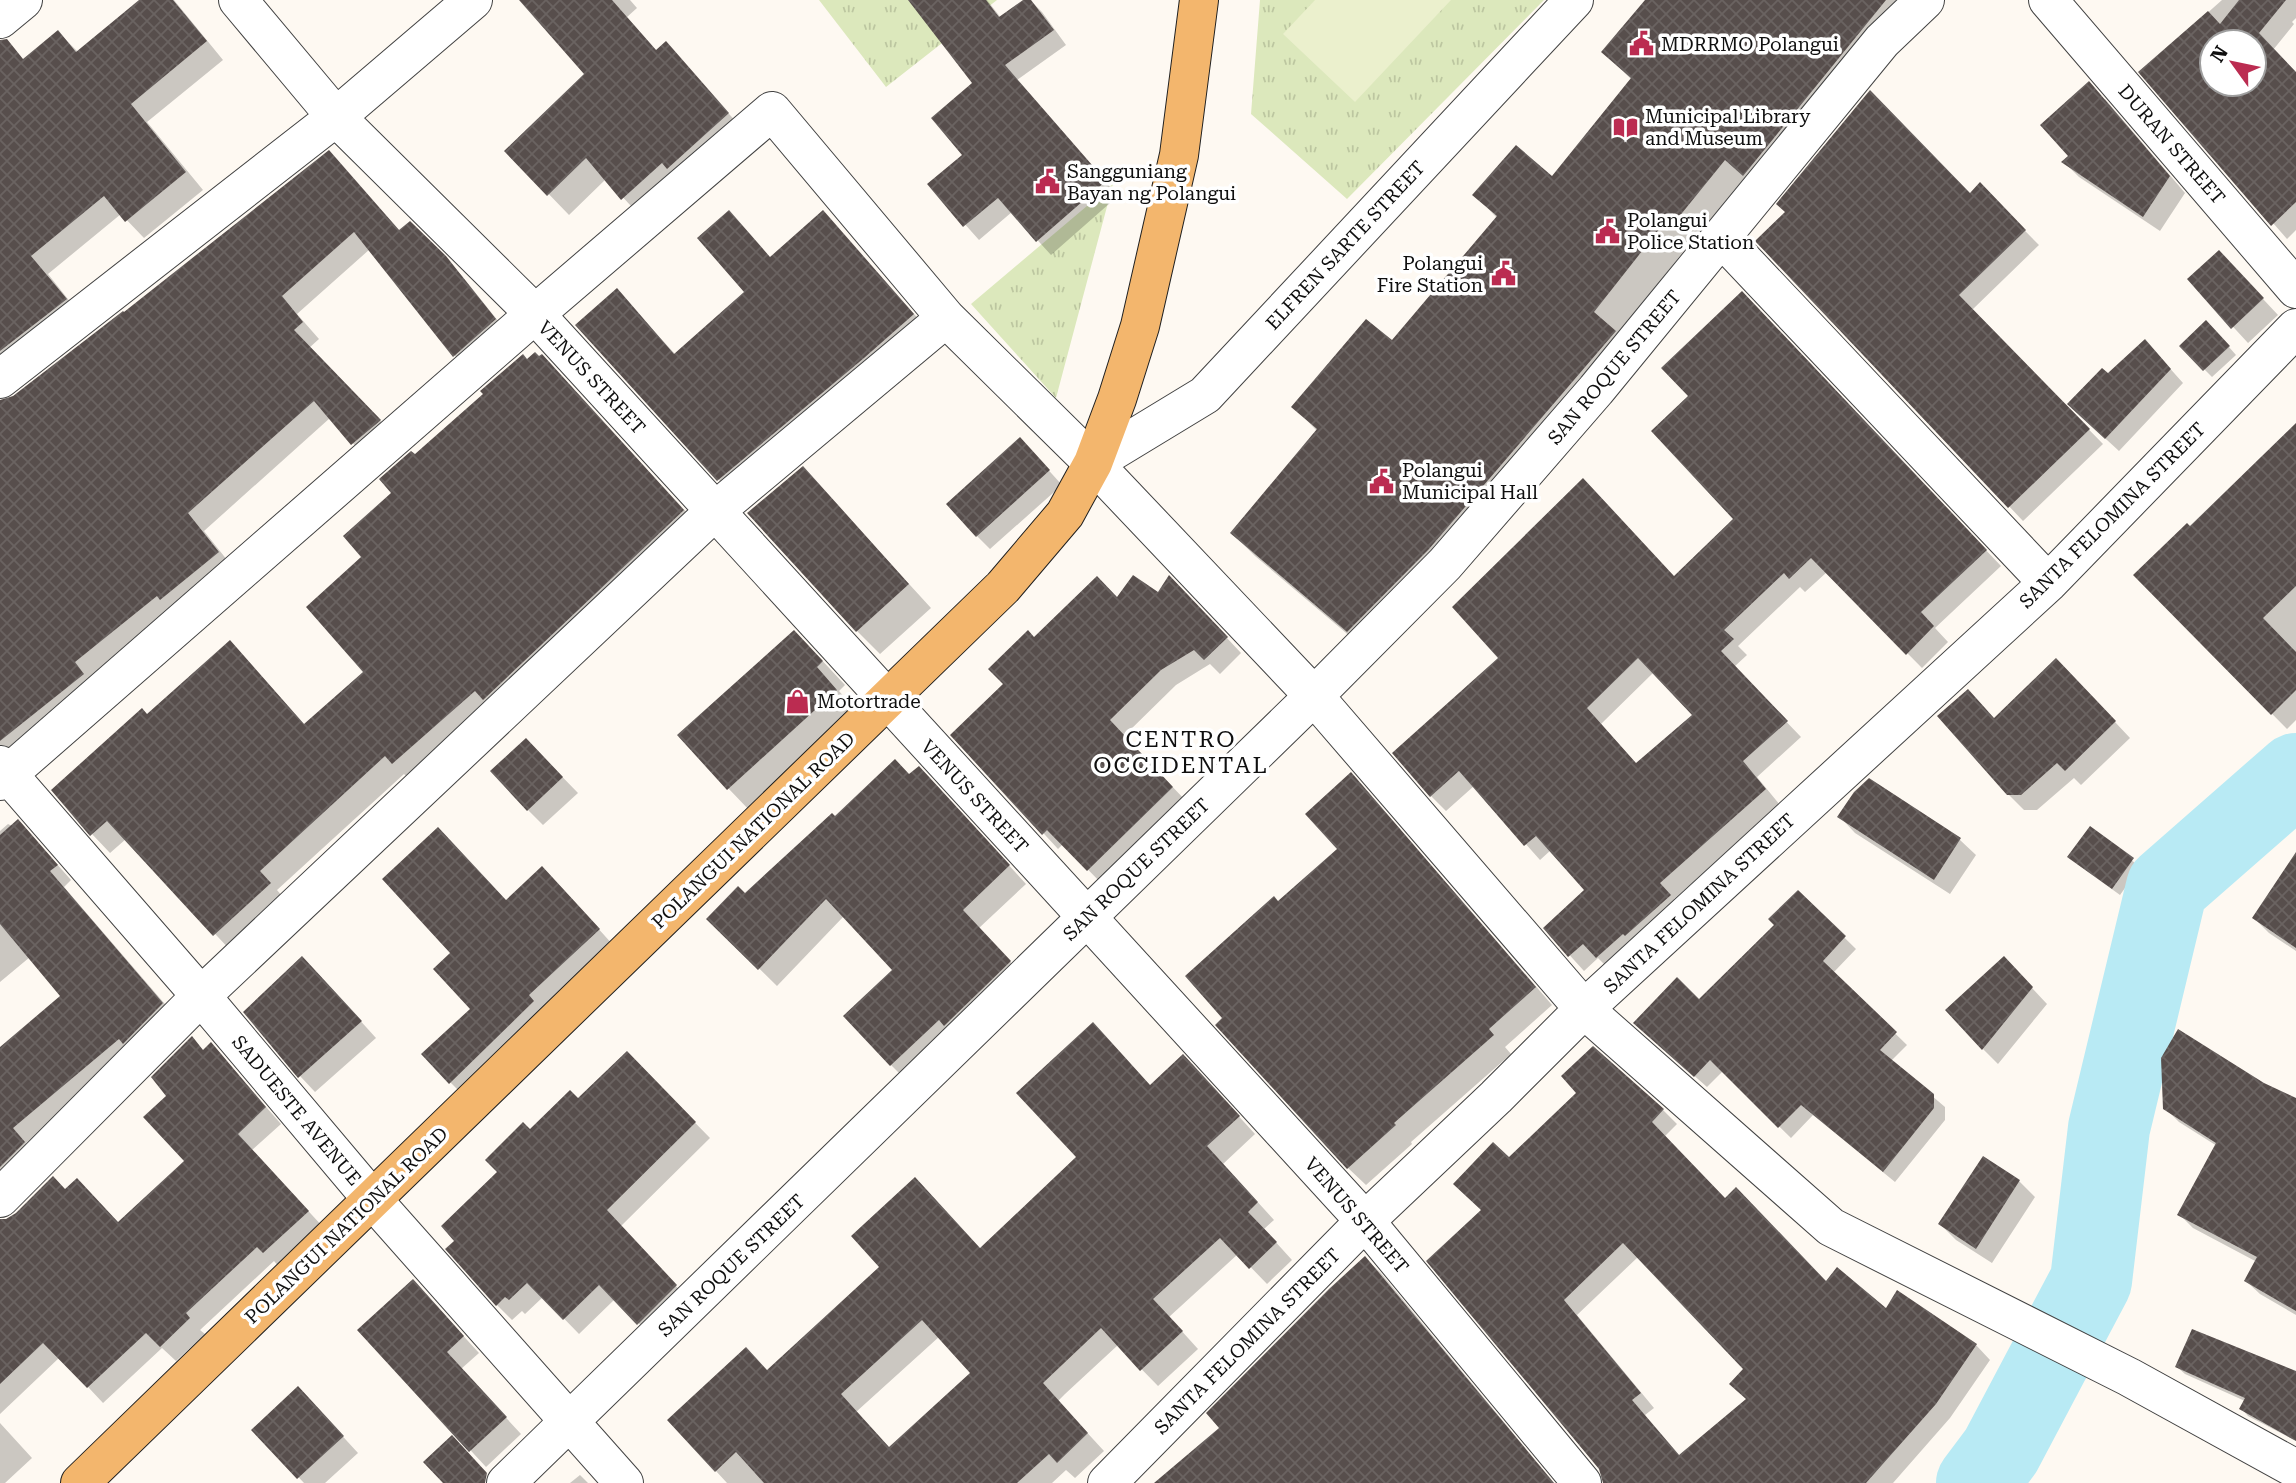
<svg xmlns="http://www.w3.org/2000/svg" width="2296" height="1483" font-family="'Roboto Serif',serif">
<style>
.grass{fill:url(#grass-tufts)}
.pitch{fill:#ebf0cd}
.shadow{fill:#0003;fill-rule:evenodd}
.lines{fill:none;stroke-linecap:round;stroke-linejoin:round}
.river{stroke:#b8eaf4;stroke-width:82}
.building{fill:url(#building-cross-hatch);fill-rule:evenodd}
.minor-casing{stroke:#424242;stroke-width:40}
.major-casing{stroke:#202020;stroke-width:40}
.minor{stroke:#fff;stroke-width:38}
.major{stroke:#f3b66d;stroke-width:38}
.labels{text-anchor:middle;stroke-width:7;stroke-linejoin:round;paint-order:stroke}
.poi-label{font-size:19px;fill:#0f0f0f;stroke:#fff;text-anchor:start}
.street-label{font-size:19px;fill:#0f0f0f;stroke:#fff}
.quarter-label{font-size:23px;letter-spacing:2px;fill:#0f0f0f;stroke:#fff}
</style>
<defs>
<pattern id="grass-tufts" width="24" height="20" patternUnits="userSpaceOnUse" patternTransform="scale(1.75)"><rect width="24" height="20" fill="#dce8bc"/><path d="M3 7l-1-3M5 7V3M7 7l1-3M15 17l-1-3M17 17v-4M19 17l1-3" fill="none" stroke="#bcc6a0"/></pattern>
<pattern id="building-cross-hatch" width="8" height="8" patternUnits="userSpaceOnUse" patternTransform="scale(1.75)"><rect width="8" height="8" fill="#574e4c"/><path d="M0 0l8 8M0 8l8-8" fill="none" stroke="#6a6361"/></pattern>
</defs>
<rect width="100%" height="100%" fill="#fef9f2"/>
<path class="grass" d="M 819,0 L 997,0 L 886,87 Z
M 1260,0 L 1544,0 L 1347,199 L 1251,114 Z
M 1113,184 L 1056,398 L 971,304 Z"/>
<path class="pitch" d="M 1315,0 L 1451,0 L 1355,102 L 1283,34 Z"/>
<path class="shadow" d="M 142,0 L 174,0 L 223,60 L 147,122 L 203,190 L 144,238 L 121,214 L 48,274 L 83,318 L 0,357 L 0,58 L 24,60 L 58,32 L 78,52 Z
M 522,0 L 630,0 L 637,8 L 627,17 L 657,51 L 666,44 L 748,135 L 643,219 L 606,179 L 569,215 L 507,151 L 587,74 Z
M 926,0 L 987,0 L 1001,18 L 1026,0 L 1030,0 L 1042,12 L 1066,45 L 1017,80 L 1118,196 L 1051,255 L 1012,212 L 979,240 L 930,185 L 965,155 L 975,83 Z
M 1648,0 L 1933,0 L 1702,240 L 1696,235 L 1371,654 L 1255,556 L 1232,533 L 1317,431 L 1294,407 L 1392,343 L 1497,218 L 1475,195 L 1552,178 L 1632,80 L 1603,52 Z
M 2222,0 L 2296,0 L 2296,18 L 2292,22 L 2294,24 L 2273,50 L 2296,74 L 2296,230 L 2287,239 L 2141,72 ZM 2212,42 L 2254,42 L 2254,84 L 2212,84 Z
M 2105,99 L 2185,193 L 2160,231 L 2079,177 L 2064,162 L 2070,156 Z
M 329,153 L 400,231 L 410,223 L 462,276 L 511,337 L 471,372 L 454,355 L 370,249 L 297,314 L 319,339 L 309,348 L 396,437 L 369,461 L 330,418 L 204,531 L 235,570 L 0,762 L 0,425 Z
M 1980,185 L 2039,245 L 1972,310 L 2103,444 L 2023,521 L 1758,241 L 1787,212 L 1970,195 Z
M 823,212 L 931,333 L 737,498 L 718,479 L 617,291 L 676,355 L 747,292 L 771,258 Z
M 2234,268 L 2278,315 L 2248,343 L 2189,279 Z
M 1757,309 L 2001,566 L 1935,628 L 1948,642 L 1922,668 L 1827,572 L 1805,592 L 1800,587 L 1738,646 L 1747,655 L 1734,667 L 1801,737 L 1757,777 L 1780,805 L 1674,899 L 1684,911 L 1612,972 L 1598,958 L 1584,971 L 1545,928 L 1587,891 L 1551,850 L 1540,860 L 1474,786 L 1446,811 L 1431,796 L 1674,578 L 1735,519 L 1690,396 ZM 1654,672 L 1695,715 L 1637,765 L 1601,724 Z
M 2214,330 L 2236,355 L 2212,377 L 2181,346 Z
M 2158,355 L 2183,383 L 2119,451 L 2083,418 Z
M 528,361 L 560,375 L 702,529 L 412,782 L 404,774 L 277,890 L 288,903 L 233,953 L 126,839 L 110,853 L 92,834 L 148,716 L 230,642 L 305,725 L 366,672 L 364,557 L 394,493 L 415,457 Z
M 2296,425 L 2296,720 L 2287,729 L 2135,575 L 2190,528 Z
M 1033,453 L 1062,485 L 990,549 L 977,536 Z
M 803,468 L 931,608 L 880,654 L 857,631 Z
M 1184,592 L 1241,653 L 1220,674 L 1210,664 L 1176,685 L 1124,736 L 1187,802 L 1103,885 L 1063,844 L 1058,849 L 953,735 L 1006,684 L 1035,639 L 1117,599 Z
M 817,655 L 845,685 L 839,691 L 859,714 L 751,812 L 728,788 Z
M 2072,676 L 2130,738 L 2081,785 L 2074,778 L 2037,810 L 2024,810 L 2008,794 L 1995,719 Z
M 542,756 L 578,793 L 543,825 L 528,810 Z
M 1351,775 L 1368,792 L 1552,1005 L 1505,1047 L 1511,1054 L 1411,1142 L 1412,1144 L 1366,1185 L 1348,1168 L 1225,1018 L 1279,904 L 1339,850 Z
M 910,776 L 936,785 L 1026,884 L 979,928 L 1027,980 L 908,1082 L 891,1065 L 895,970 L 844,916 L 777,986 L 709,919 L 745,896 L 835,819 Z
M 1869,780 L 1960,840 L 1976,855 L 1950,894 L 1855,833 L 1840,817 Z
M 8,824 L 32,836 L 71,880 L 64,887 L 177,1018 L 26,1143 L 38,1158 L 0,1180 L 0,1049 L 63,996 L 30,957 L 0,982 L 0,831 Z
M 2091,828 L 2140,867 L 2120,895 L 2077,864 Z
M 2296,869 L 2296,951 L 2269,933 L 2254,918 Z
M 558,884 L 614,946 L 466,1098 L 450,1082 L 473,1009 L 453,953 L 507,902 Z
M 1798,892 L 1856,949 L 1833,973 L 1907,1045 L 1891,1061 L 1945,1107 L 1945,1120 L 1895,1182 L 1813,1115 L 1791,1138 L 1723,1071 L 1707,1087 L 1647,1034 L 1699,1002 L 1776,925 Z
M 318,974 L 376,1038 L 315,1092 L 300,1076 Z
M 2019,974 L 2047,1004 L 1998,1064 L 1983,1049 Z
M 211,1044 L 281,1124 L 252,1150 L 324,1228 L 280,1268 L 274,1261 L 200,1330 L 205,1334 L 176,1361 L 162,1348 L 103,1403 L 60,1357 L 0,1414 L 0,1243 L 66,1191 L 118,1224 L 187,1161 L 169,1096 Z
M 627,1053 L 710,1138 L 620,1227 L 691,1302 L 653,1338 L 615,1299 L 579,1334 L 543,1297 L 525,1314 L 522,1311 L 512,1320 L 497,1305 L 457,1241 L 500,1172 L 530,1131 L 578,1100 Z
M 1200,1074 L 1255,1134 L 1223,1164 L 1274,1220 L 1264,1229 L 1292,1260 L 1267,1284 L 1238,1254 L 1169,1317 L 1198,1349 L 1158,1386 L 1118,1345 L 1065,1394 L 1058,1401 L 1104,1451 L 1075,1478 L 1066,1470 L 1052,1483 L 727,1483 L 669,1420 L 767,1372 L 981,1250 L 1151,1087 ZM 940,1336 L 973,1373 L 890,1449 L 856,1412 Z
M 2263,1085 L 2296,1100 L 2296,1315 L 2260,1294 L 2246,1281 L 2257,1262 L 2193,1228 L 2180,1215 L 2217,1146 L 2179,1122 L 2165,1108 Z
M 1663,1110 L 1677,1124 L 1664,1137 L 1725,1200 L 1826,1283 L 1886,1311 L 1976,1345 L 1990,1360 L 1950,1418 L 1893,1483 L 1605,1483 L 1605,1480 L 1483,1210 L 1509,1160 ZM 1638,1257 L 1745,1369 L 1748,1400 L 1680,1456 L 1645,1415 L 1654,1408 L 1577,1315 Z
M 2019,1181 L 2035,1197 L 1992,1263 L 1956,1240 L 1940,1224 Z
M 1365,1258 L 1380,1272 L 1554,1483 L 1183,1483 L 1221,1428 Z
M 413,1281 L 479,1353 L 461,1369 L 521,1434 L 486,1467 L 360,1331 Z
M 2177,1367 L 2296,1373 L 2296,1441 L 2248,1416 L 2241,1408 L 2245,1401 L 2185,1374 Z
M 313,1404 L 358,1453 L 325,1483 L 304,1483 L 254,1430 Z
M 0,1423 L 32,1458 L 5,1483 L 0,1483 Z
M 580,1475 L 588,1483 L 570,1483 Z"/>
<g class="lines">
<path class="river" d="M 1977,1483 L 2001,1451 L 2091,1281 L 2109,1128 L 2167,887 L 2296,774"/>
</g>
<path class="building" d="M 139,0 L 173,0 L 207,41 L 131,104 L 186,172 L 125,222 L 104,196 L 31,256 L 67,299 L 0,351 L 0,40 L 7,39 L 23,59 L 58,30 L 76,52 Z
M 519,0 L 612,0 L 656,50 L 666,41 L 729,113 L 667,169 L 662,163 L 621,200 L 586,158 L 547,196 L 504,151 L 584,74 Z
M 908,0 L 986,0 L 999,17 L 1023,0 L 1031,0 L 1054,30 L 1005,65 L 1106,181 L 1036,242 L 998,198 L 963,227 L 927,184 L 962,155 L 931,118 L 972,83 Z
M 1645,0 L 1886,0 L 1743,176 L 1725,160 L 1678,218 L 1672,213 L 1594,312 L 1616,331 L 1429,549 L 1347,632 L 1230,533 L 1317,429 L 1291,407 L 1366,319 L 1392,340 L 1497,216 L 1472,195 L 1516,145 L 1552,176 L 1631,78 L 1601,52 Z
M 2239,0 L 2286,0 L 2259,33 L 2296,72 L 2296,202 L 2271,226 L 2138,72 L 2208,11 L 2220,24 ZM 2212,42 L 2254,42 L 2254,84 L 2212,84 Z
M 2089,81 L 2170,176 L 2143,217 L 2061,162 L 2068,156 L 2040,125 Z
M 1870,90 L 1970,193 L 1980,182 L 2026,230 L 1959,295 L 2090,429 L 2008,508 L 1755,241 L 1785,212 L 1776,204 Z
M 329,150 L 399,230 L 410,221 L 446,256 L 496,319 L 453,357 L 354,232 L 282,296 L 303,322 L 294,330 L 381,420 L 351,445 L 314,401 L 188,513 L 219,552 L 160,600 L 157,596 L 75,662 L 84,674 L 0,741 L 0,400 L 13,396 L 123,311 L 124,312 Z
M 729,210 L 770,257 L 823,210 L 914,314 L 864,358 L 717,481 L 575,325 L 617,288 L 674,354 L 744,292 L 697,238 Z
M 2219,250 L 2264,298 L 2231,329 L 2187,279 Z
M 1742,291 L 1987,550 L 1921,612 L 1934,626 L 1906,655 L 1811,558 L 1789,579 L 1784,573 L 1724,630 L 1734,639 L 1721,651 L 1788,721 L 1743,761 L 1766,789 L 1660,883 L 1671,895 L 1625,936 L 1623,934 L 1596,958 L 1583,944 L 1568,957 L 1543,928 L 1584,890 L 1536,836 L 1524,846 L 1459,771 L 1430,797 L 1392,753 L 1498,658 L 1452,607 L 1583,478 L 1674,576 L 1733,519 L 1651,431 L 1688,396 L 1661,368 ZM 1638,658 L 1692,715 L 1636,763 L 1587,708 Z
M 2206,320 L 2230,346 L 2203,371 L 2179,346 Z
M 2145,339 L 2171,369 L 2105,439 L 2067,404 L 2102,368 L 2108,373 Z
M 535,352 L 539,356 L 542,354 L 684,510 L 483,700 L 475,691 L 392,764 L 385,756 L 260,871 L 271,883 L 213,936 L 107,821 L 90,836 L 51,790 L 142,708 L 147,714 L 230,640 L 304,724 L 363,672 L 306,607 L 361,557 L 343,536 L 391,493 L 379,479 L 411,451 L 415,454 L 483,394 L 480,391 L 523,354 L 527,359 Z
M 2296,423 L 2296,586 L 2263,618 L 2296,652 L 2296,690 L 2271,715 L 2133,575 L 2187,523 L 2190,526 Z
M 1020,437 L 1050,470 L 976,537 L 946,504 Z
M 803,466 L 909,584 L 856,632 L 747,513 Z
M 1133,575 L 1158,592 L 1169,575 L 1228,637 L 1204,660 L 1194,650 L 1161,670 L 1110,720 L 1173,787 L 1087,871 L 1047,830 L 1042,835 L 950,735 L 1003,684 L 988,669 L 1028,630 L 1034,637 L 1097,576 L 1117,597 Z
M 794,630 L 823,661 L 817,667 L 837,690 L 727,790 L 677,735 Z
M 2056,658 L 2116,721 L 2065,771 L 2057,763 L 2021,795 L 2007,795 L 1937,716 L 1968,689 L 1994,718 Z
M 526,738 L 563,777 L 527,811 L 490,771 Z
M 895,759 L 909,774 L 919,766 L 1010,865 L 963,910 L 1011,961 L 944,1026 L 939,1020 L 890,1066 L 843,1016 L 892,970 L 826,899 L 758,970 L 706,919 L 738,886 L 745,893 L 832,813 L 835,816 Z
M 1351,772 L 1536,987 L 1489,1029 L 1494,1035 L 1394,1123 L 1396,1125 L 1347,1169 L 1215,1025 L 1222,1018 L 1185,976 L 1274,896 L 1278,901 L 1337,849 L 1305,814 Z
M 1869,778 L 1961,838 L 1934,880 L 1837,817 L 1854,792 Z
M 18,819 L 58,865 L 50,871 L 163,1003 L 123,1044 L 119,1039 L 13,1128 L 25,1142 L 0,1167 L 0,1047 L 60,996 L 0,924 L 0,835 Z
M 2090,826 L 2134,858 L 2112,889 L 2067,857 Z
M 438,827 L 506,900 L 542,866 L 600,929 L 529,995 L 534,1001 L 449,1084 L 421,1054 L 470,1009 L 433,969 L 450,953 L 382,879 Z
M 2296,852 L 2296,948 L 2252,918 Z
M 1798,890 L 1846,936 L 1823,961 L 1897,1032 L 1880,1050 L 1934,1094 L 1934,1108 L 1883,1172 L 1801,1105 L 1778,1128 L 1710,1060 L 1694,1077 L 1633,1023 L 1677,977 L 1699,999 L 1774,925 L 1768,919 Z
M 302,956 L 362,1021 L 298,1078 L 243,1012 Z
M 2004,956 L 2033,987 L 1982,1050 L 1945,1010 Z
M 1093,1022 L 1150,1085 L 1183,1054 L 1240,1116 L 1207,1146 L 1258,1202 L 1248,1212 L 1277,1242 L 1249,1269 L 1220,1238 L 1153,1299 L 1183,1331 L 1140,1371 L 1101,1328 L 1043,1383 L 1088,1433 L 1057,1463 L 1049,1454 L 1017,1483 L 764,1483 L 736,1452 L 715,1472 L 667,1420 L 746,1347 L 767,1370 L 879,1267 L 851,1236 L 915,1177 L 980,1248 L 1076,1157 L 1016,1093 ZM 922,1320 L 970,1373 L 889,1447 L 841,1394 Z
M 2178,1029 L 2264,1083 L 2296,1098 L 2296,1311 L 2244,1281 L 2257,1257 L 2177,1215 L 2216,1143 L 2163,1109 L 2161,1058 Z
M 192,1036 L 203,1050 L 211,1042 L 266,1107 L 238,1134 L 309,1211 L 263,1253 L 257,1247 L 186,1313 L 190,1318 L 160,1347 L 146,1333 L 87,1388 L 43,1343 L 0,1384 L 0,1219 L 6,1219 L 16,1213 L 53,1176 L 65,1189 L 77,1178 L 118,1222 L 184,1161 L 143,1117 L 166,1096 L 151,1077 Z
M 1593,1046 L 1664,1109 L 1652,1122 L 1725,1198 L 1736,1187 L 1826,1281 L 1837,1267 L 1886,1308 L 1897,1290 L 1977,1344 L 1936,1404 L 1866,1483 L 1603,1483 L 1599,1469 L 1426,1261 L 1481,1210 L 1453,1184 L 1493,1142 L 1509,1157 L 1576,1093 L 1561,1076 ZM 1623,1243 L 1743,1369 L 1729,1384 L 1746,1399 L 1679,1455 L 1632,1400 L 1641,1393 L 1564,1300 Z
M 627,1051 L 696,1122 L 607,1210 L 677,1285 L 637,1325 L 599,1285 L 563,1320 L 527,1283 L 509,1300 L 505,1297 L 496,1306 L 445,1249 L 454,1241 L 441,1226 L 497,1172 L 485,1160 L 523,1122 L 530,1129 L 570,1090 L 578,1098 Z
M 1983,1156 L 2020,1180 L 1976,1249 L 1938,1224 Z
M 1365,1256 L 1554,1483 L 1154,1483 L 1219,1428 L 1206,1413 L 1329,1289 Z
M 413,1279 L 464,1336 L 447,1352 L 507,1417 L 469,1452 L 357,1330 Z
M 2192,1329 L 2296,1371 L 2296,1441 L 2239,1409 L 2245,1398 L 2175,1367 Z
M 298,1386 L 344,1436 L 297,1479 L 251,1430 Z
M 452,1435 L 487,1473 L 485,1483 L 443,1483 L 423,1462 Z"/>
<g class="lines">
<defs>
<path id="minor" d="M 238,0 L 336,117 L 535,314 L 1365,1221 L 1582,1483
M 2048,0 L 2296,289
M 0,19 L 23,0
M 1722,238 L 2048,583
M 0,379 L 336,117 L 473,0
M 1093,463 L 1205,395 L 1574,0
M 0,765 L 201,996 L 372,1199 L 624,1483
M 0,781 L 535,314 L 772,111 L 946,318 L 1093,463 L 1314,696 L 1584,1009 L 1831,1227 L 2129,1377 L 2296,1469
M 0,1198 L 201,996 L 715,511 L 946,318
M 506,1483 L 1314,696 L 1445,564 L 1596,390 L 1882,41 L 1925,0
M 1107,1483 L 1365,1221 L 1496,1097 L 1584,1009 L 2048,583 L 2296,328"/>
<path id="major" d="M 80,1483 L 1003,587 L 1065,514 L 1093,463 L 1117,399 L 1140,326 L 1179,155 L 1199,0"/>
</defs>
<use href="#minor" class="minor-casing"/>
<use href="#major" class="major-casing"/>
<use href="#minor" class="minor"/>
<use href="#major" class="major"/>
</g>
<defs>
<symbol id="civic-bare" viewBox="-9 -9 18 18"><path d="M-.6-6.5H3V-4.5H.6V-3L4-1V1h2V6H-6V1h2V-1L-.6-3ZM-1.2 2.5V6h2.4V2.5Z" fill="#bb2c51" stroke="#fff" stroke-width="2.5" paint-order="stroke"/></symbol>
<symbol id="library-bare" viewBox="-9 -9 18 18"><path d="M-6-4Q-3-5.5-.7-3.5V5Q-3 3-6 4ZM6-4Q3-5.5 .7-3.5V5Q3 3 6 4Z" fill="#bb2c51" stroke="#fff" stroke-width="2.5" paint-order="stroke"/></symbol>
<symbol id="shop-bare" viewBox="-9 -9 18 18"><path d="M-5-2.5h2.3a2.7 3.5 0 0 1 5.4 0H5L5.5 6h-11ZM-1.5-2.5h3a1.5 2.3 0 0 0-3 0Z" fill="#bb2c51" stroke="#fff" stroke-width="2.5" paint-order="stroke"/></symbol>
</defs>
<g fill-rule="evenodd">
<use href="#civic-bare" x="1624" y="26" width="35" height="35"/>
<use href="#library-bare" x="1608" y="110" width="35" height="35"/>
<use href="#civic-bare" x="1030" y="164" width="35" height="35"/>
<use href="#civic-bare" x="1590" y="214" width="35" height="35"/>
<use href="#civic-bare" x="1486" y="256" width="35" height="35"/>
<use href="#civic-bare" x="1364" y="464" width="35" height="35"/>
<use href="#shop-bare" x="780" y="684" width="35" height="35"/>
</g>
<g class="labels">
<g class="poi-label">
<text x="1661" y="51">MDRRMO Polangui</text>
<text x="1645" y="123">Municipal Library<tspan x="1645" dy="22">and Museum</tspan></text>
<text x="1067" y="178">Sangguniang<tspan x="1067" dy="22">Bayan ng Polangui</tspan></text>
<text x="1627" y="227">Polangui<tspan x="1627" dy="22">Police Station</tspan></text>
<text x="1483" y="270" text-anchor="end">Polangui<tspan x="1483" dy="22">Fire Station</tspan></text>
<text x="1402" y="477">Polangui<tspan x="1402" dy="22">Municipal Hall</tspan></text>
<text x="817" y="708">Motortrade</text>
</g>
<g class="street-label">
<text transform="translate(2172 144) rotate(49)" y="7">DURAN STREET</text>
<text transform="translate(1345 245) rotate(-47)" y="7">ELFREN SARTE STREET</text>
<text transform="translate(1614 367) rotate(-50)" y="7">SAN ROQUE STREET</text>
<text transform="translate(592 377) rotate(47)" y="7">VENUS STREET</text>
<text transform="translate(2112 515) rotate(-45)" y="7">SANTA FELOMINA STREET</text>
<text transform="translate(975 796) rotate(47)" y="7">VENUS STREET</text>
<text transform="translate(753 830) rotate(-44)" y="7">POLANGUI NATIONAL ROAD</text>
<text transform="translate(1136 869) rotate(-44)" y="7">SAN ROQUE STREET</text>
<text transform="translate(1699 903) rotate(-43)" y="7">SANTA FELOMINA STREET</text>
<text transform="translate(297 1110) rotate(50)" y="7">SADUESTE AVENUE</text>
<text transform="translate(1357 1215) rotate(49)" y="7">VENUS STREET</text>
<text transform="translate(346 1225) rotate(-44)" y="7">POLANGUI NATIONAL ROAD</text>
<text transform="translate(731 1265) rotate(-44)" y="7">SAN ROQUE STREET</text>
<text transform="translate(1247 1341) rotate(-45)" y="7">SANTA FELOMINA STREET</text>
</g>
<g class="quarter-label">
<text x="1181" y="747">CENTRO<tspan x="1181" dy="26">OCCIDENTAL</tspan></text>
</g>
</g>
<g transform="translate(2233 63) rotate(303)"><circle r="33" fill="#ffffff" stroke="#9f9f9f" stroke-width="2"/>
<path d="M0-5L12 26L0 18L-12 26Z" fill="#bb2c51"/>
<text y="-10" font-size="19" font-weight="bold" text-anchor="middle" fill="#0f0f0f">N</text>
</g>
</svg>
